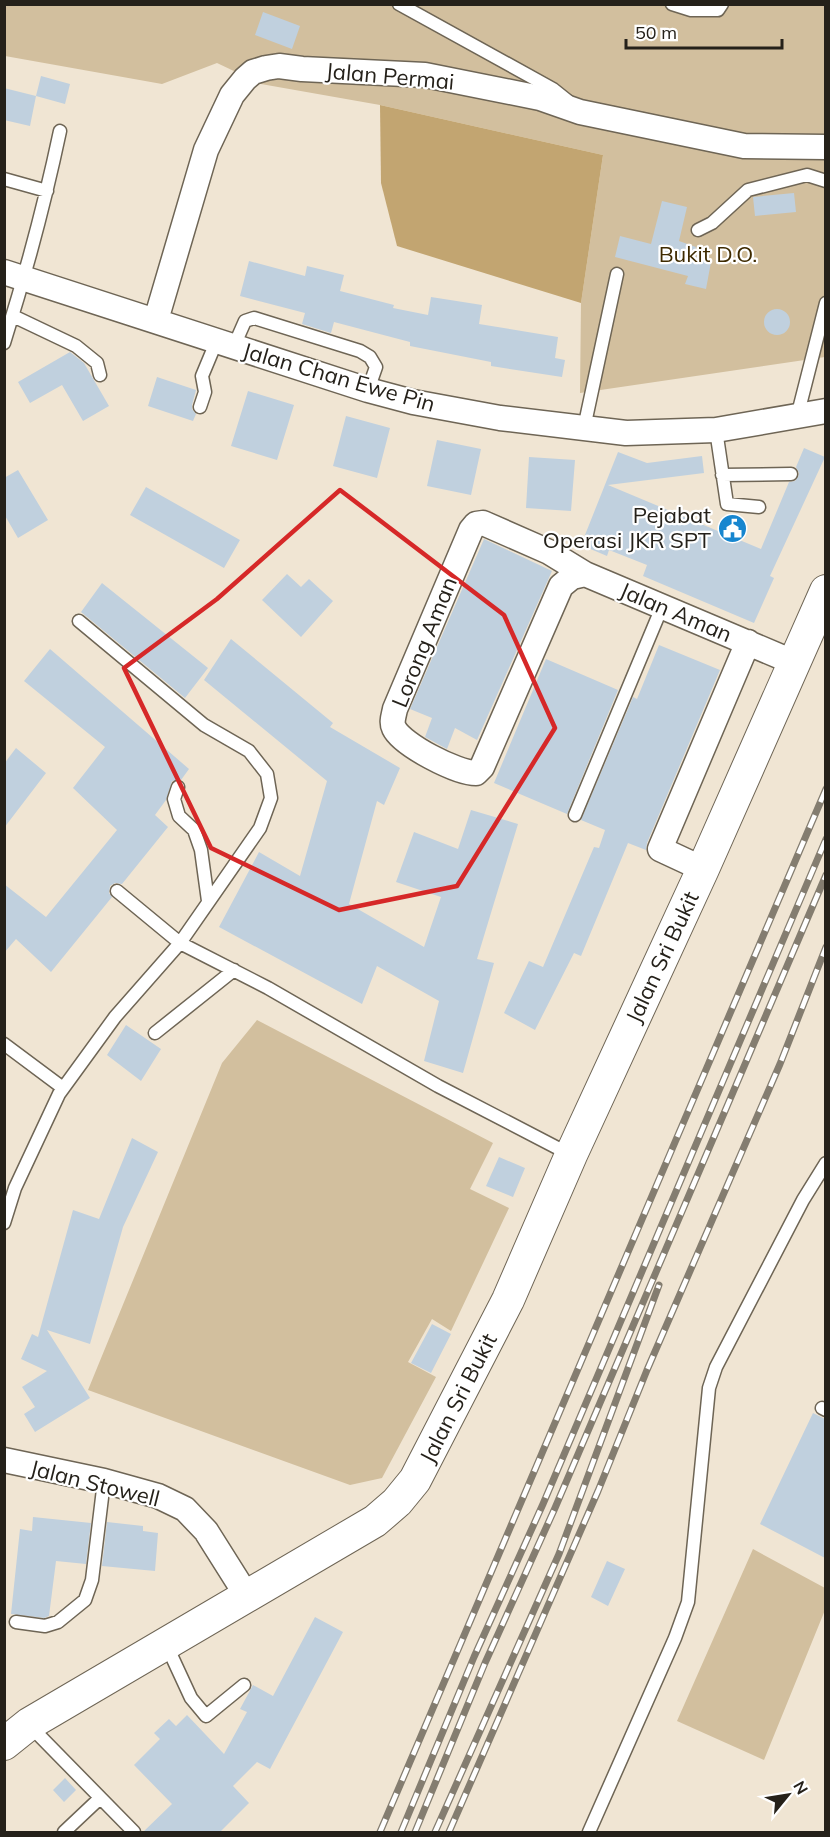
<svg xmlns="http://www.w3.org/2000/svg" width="830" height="1837" font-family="Mulish,sans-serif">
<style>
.green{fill:#d2bf9e}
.forest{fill:#c2a571}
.building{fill:#c0d0de}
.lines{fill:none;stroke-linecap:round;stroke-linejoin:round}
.service-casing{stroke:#6e6555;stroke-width:15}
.minor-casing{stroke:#6e6555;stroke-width:27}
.tertiary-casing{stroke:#6e6555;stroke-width:34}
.service{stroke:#fff;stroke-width:12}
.minor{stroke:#fff;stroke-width:24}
.tertiary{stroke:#fff;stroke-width:32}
.rail-casing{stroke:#847d70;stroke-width:7}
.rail{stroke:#fff;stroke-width:4.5;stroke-dasharray:14;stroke-linecap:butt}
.marked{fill:none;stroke:#d62828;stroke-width:4.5;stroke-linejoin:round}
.labels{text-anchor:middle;stroke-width:4.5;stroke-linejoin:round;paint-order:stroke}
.street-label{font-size:22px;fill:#25211a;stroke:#fff}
.park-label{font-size:22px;fill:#3e2a00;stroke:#fff}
.poi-label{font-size:22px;fill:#25211a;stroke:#fff;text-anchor:end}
</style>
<rect width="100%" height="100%" fill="#f0e5d3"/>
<path class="green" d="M 4,5 L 825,5 L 825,357 L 580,393 L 581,303 L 603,155 L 380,105 L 261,84 L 217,63 L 162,84 L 5,56 Z
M 257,1020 L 493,1143 L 470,1189 L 509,1208 L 451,1331 L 432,1319 L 408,1362 L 436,1377 L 382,1478 L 350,1485 L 88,1390 L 222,1063 Z
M 753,1549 L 825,1588 L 825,1610 L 764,1760 L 677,1721 Z"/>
<path class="forest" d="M 380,105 L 603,155 L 581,303 L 397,246 L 381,183 Z"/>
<path class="building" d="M 263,12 L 300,26 L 292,49 L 255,35 Z
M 41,76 L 70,84 L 65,104 L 36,96 Z
M 4,88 L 36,96 L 30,126 L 4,120 Z
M 794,193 L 796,212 L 755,216 L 753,197 Z
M 662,201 L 687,207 L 679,241 L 696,247 L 694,256 L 711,262 L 706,289 L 685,284 L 688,276 L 615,257 L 620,236 L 651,244 Z
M 249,261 L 305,276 L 307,266 L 344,275 L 340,291 L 394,305 L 393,308 L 428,315 L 431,297 L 482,305 L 479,324 L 558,337 L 555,358 L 565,360 L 562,377 L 491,366 L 491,362 L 410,346 L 410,342 L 334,322 L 331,333 L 302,324 L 305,313 L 240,296 Z
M764 322a13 13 0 1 1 26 0a13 13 0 1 1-26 0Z
M 70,352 L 84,363 L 109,406 L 83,421 L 62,385 L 30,403 L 18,382 Z
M 157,377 L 196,390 L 192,405 L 192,409 L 196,414 L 193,421 L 148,406 Z
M 248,391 L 294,405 L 277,460 L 231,446 Z
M 346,416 L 390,428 L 377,478 L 333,466 Z
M 437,440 L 481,449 L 471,495 L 427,486 Z
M 804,448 L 825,457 L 770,576 L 774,578 L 754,623 L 643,576 L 647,565 L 609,550 L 607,556 L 581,545 L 618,452 L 647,463 L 702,456 L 704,473 L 608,485 L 761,549 L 789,482 L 795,481 L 798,477 L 799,473 L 796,467 Z
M 529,457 L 575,460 L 571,511 L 526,508 Z
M 18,470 L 48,520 L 18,538 L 4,514 L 4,478 Z
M 146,487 L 240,540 L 224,568 L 130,515 Z
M 484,539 L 552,571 L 477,740 L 455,728 L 447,749 L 425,737 L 432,718 L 410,709 Z
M 287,574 L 301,587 L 309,579 L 333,601 L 301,637 L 262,600 Z
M 102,583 L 208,668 L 185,698 L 81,612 Z
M 231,639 L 333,723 L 330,727 L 400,768 L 384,805 L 377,801 L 349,904 L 424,947 L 441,897 L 396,882 L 414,832 L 458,849 L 471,810 L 518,824 L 477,959 L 494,963 L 463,1073 L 424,1061 L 439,1001 L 377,966 L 362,1004 L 219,927 L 259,852 L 300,876 L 327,781 L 204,680 Z
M 659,645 L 720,670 L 647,843 L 646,850 L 628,843 L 581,956 L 574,953 L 535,1030 L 504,1013 L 529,961 L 543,967 L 594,847 L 599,848 L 605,830 L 581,820 L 633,697 L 637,699 Z
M 50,649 L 189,769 L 181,780 L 172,781 L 166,800 L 155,815 L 168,827 L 122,884 L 115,883 L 110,886 L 109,893 L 112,897 L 51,972 L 16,939 L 4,953 L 4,884 L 46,917 L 117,830 L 73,788 L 105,747 L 24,681 Z
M 546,659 L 618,690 L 567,814 L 494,783 Z
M 16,748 L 46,773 L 4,828 L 4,764 Z
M 126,1025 L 161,1049 L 141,1081 L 107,1055 Z
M 132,1138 L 158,1152 L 123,1227 L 90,1344 L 47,1330 L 90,1398 L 35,1432 L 24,1414 L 35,1407 L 22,1387 L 47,1371 L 21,1359 L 32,1334 L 38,1337 L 73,1210 L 99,1219 Z
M 499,1157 L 525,1168 L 513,1197 L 486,1186 Z
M 432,1324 L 451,1334 L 431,1373 L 411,1363 Z
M 813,1413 L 825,1419 L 825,1558 L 760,1524 Z
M 33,1517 L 91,1523 L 86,1564 L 56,1561 L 49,1616 L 44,1618 L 11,1614 L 20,1529 L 32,1531 Z
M 107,1522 L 143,1526 L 143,1531 L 158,1533 L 155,1571 L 102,1566 Z
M 607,1561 L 625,1569 L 608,1606 L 591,1597 Z
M 315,1617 L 343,1632 L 270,1769 L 257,1762 L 233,1786 L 249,1803 L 219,1833 L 142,1833 L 172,1804 L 134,1765 L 160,1739 L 154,1733 L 169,1719 L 176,1726 L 187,1715 L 224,1754 L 247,1712 L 240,1709 L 253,1685 L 273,1696 Z
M 65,1778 L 76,1790 L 64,1802 L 53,1790 Z"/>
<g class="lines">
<defs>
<path id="service" d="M 399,4 L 553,89 L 568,101
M 672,4 L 691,10 L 718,10 L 722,4
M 4,179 L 47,191
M 698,230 L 712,223 L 748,190 L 807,175 L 826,181
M 13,316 L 76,346 L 97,363 L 100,375
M 4,343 C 26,273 45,202 60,131
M 234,346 L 245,321 L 254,318 L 360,351 L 370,357 L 376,367 L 368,390
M 200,407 L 205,392 L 202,376 L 217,340
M 797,417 L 826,303
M 584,428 L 617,274
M 716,430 L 727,504 L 759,507
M 722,475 L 791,474
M 178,787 L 174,799 L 179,816 L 194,830 L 201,850 L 208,901
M 575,815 L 662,607
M 117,891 L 180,943 L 268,988 L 438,1086 L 571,1155
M 155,1033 L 234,970
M 4,1044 L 63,1088
M 4,1223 L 15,1188 L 59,1094 L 115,1017 L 180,943 L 260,828 L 271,798 L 267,774 L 249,751 L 204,725 L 79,621
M 822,1408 L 826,1410
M 16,1622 L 45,1626 L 58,1622 L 85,1600 L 92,1580 L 104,1481
M 166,1644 L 191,1698 L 206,1716 L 244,1685
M 29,1725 L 134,1832
M 64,1832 L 99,1799
M 589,1832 L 675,1638 L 688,1602 L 709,1388 L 716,1367 L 803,1200 L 826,1163"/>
<path id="minor" d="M 4,272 L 368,390 L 413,402 L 500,418 L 626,433 L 716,430 L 826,411
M 156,320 L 206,150 L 232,95 L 245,79 L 253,72 L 266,68 L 279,66 L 302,69 L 425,75 L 540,98 L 580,112 L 744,146 L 826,147
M 585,574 L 549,552 L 483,523 L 476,524 L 471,530 L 395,709 C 394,715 391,722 394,728 C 402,745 457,773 476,773 L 482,767 L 561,586 L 572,577 L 585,574 L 793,662
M 703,869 L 660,849 L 748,642
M 4,1460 L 104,1481 L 158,1496 L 185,1509 L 206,1531 L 247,1596"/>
<path id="tertiary" d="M 4,1744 L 29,1724 L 375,1521 L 397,1502 L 415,1480 L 508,1300 L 571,1155 L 703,869 L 826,591"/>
</defs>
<use href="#service" class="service-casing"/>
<use href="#minor" class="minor-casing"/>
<use href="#tertiary" class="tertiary-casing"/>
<use href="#service" class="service"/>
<use href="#minor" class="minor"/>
<use href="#tertiary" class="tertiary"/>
<defs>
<path id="rail" d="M 380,1832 L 826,789
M 401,1832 L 474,1657 L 543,1504 L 826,839
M 415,1832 L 485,1663 L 555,1508 L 826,875
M 435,1832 L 559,1554 L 659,1285
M 449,1832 L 598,1491 L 647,1370 L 780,1064 L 826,947"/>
</defs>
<use href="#rail" class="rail-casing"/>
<use href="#rail" class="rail"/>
</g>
<path class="marked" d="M 340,490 L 504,615 L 555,728 L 457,886 L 339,910 L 211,848 L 124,668 L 217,599 Z"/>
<defs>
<symbol id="civic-disc" viewBox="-11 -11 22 22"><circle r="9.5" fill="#1786cf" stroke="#fff"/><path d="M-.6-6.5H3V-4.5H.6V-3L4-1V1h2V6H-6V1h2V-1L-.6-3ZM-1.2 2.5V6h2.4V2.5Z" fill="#fff"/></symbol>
</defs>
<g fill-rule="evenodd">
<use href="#civic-disc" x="716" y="512" width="33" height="33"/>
</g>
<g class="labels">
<g class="street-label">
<text transform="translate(390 76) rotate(5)" y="8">Jalan Permai</text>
<text transform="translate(339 377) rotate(16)" y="8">Jalan Chan Ewe Pin</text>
<text transform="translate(676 612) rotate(23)" y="8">Jalan Aman</text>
<text transform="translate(424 642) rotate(-68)" y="8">Lorong Aman</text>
<text transform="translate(662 957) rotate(-65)" y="8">Jalan Sri Bukit</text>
<text transform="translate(458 1398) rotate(-63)" y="8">Jalan Sri Bukit</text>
<text transform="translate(95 1483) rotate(14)" y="8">Jalan Stowell</text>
</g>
<g class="park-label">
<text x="708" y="262">Bukit D.O.</text>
</g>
<g class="poi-label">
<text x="711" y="523">Pejabat<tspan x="711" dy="25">Operasi JKR SPT</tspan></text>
</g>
</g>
<rect width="830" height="1837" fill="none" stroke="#25211a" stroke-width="12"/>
<g transform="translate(788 1795) rotate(60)" stroke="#ffffff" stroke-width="4.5" paint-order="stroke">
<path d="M0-4.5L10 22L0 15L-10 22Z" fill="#25211a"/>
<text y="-9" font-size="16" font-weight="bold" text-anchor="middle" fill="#25211a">N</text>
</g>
<path d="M626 39v9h156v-9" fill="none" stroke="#25211a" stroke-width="3"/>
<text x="635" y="39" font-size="18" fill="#25211a" stroke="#ffffff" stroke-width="4.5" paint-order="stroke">50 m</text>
</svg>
